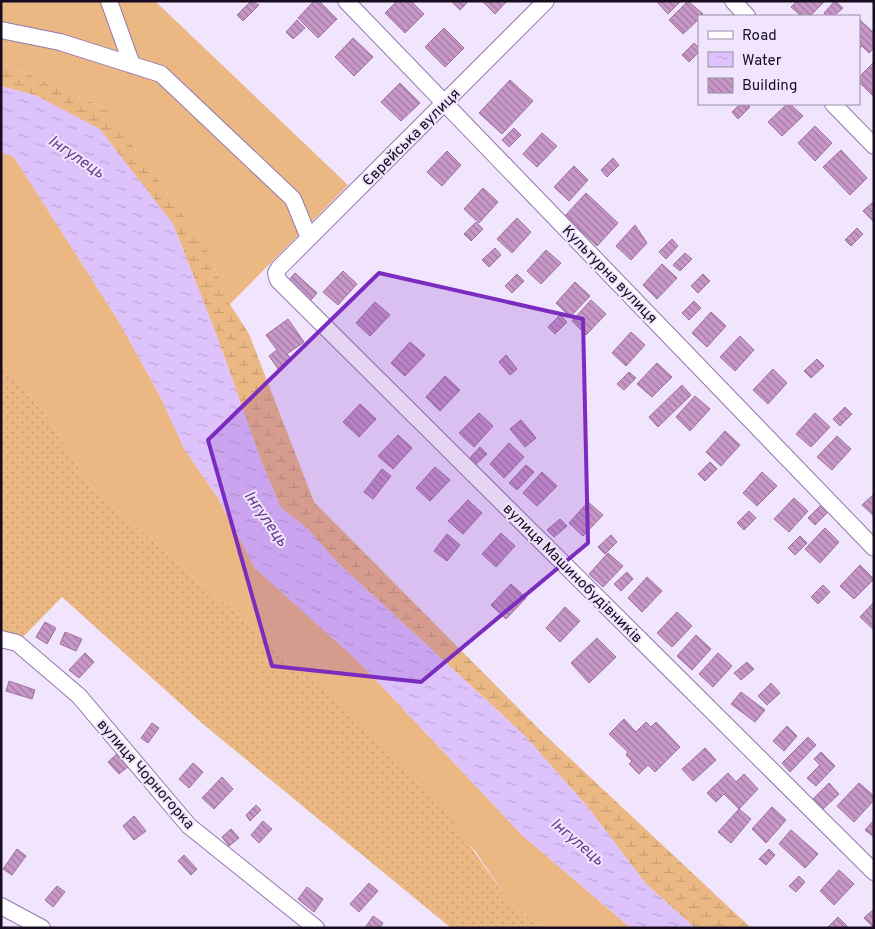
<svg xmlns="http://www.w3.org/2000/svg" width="875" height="929" font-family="Overpass,sans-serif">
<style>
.grass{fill:#ebb883}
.wetland{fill:url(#wetland-marsh)}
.garden{fill:url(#garden-dots)}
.water{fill:url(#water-ripples)}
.building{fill:url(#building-back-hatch);stroke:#9e709e}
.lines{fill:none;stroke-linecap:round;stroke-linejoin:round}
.minor-casing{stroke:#9377af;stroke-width:18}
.minor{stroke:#fff;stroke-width:16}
.marked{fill:#7b2cbf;fill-opacity:0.2;stroke:#7b2cbf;stroke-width:4;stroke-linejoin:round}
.labels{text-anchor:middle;stroke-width:4;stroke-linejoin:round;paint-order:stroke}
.street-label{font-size:15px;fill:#170c20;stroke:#f0e5fd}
.water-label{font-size:16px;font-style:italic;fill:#673b8d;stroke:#f0e5fd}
</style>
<defs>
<pattern id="wetland-marsh" width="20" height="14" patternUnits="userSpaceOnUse" patternTransform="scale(1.25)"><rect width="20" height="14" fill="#ebb883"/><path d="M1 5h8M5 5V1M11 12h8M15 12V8" fill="none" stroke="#c99d71"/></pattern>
<pattern id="garden-dots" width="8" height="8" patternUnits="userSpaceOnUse" patternTransform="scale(1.25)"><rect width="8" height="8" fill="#ebb883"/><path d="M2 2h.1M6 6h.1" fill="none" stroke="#c99d71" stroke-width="1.8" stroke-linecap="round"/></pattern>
<pattern id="water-ripples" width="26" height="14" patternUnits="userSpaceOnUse" patternTransform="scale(1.25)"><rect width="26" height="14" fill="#dec2fc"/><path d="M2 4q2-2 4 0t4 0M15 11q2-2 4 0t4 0" fill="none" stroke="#bea6d8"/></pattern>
<pattern id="building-back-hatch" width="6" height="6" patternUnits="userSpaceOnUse" patternTransform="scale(1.25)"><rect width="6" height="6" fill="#c898c8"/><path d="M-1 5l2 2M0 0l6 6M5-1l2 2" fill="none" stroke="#a17aa2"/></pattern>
</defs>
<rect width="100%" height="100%" fill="#f0e5fd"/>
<path class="grass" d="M 1,1 L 155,1 L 348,185 L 230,304 L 204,243 L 105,108 L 1,62 Z
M 1,152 L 14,157 L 118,320 L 159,394 L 185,450 L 218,498 L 255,568 L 357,660 L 522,835 L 631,928 L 541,928 L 509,901 L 475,851 L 306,675 L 91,487 L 47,416 L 1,362 Z"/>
<path class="wetland" d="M 1,62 L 105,108 L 204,243 L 230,304 L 249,334 L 314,502 L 544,734 L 751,928 L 695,928 L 646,884 L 586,805 L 525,736 L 336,561 L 308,529 L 281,508 L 261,461 L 218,339 L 173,224 L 37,96 L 1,86 Z"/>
<path class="garden" d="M 1,362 L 47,416 L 91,487 L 306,675 L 431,791 L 509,901 L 541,928 L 451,928 L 203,724 L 62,597 L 17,643 L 1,650 Z"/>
<path class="water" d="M 1,86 L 37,96 L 100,129 L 173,224 L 218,339 L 261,461 L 281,508 L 308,529 L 339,564 L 525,736 L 586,805 L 646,884 L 695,928 L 631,928 L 522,835 L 357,660 L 255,568 L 218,498 L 185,450 L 159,394 L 118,320 L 14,157 L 1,152 Z"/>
<path class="building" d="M 251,1 L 259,5 L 243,21 L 237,15 Z
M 314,1 L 319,1 L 337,19 L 318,38 L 298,18 Z
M 397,1 L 411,1 L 424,14 L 405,33 L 385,13 Z
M 451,1 L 465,1 L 467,3 L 460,10 Z
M 482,1 L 507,1 L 495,14 Z
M 656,1 L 681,1 L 668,14 Z
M 688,1 L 703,14 L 699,16 L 699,19 L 683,34 L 669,20 Z
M 797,1 L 825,1 L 810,16 L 801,16 L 791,7 Z
M 835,1 L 843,8 L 834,16 L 827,16 L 824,13 Z
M 297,20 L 305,28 L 293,39 L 286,32 Z
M 860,20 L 874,33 L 874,48 L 869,53 L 862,46 L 859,49 Z
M 444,28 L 464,48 L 445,67 L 425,47 Z
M 353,38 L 373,57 L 354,76 L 335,57 Z
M 694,43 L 699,48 L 699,52 L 689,62 L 682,55 Z
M 874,62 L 874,97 L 859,82 L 859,77 Z
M 510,80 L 533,101 L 502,134 L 479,113 Z
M 400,83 L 420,103 L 401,121 L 381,102 Z
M 740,104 L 747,104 L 750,107 L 738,119 L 732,112 Z
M 787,104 L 790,104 L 803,116 L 782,136 L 768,122 Z
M 815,126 L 832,143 L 815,161 L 798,143 Z
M 514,128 L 521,135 L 509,147 L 502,140 Z
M 542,133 L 557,146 L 537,167 L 523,154 Z
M 841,150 L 867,178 L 850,195 L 823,167 Z
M 447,151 L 461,165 L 442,186 L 427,172 Z
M 613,158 L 619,165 L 607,177 L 601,170 Z
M 574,166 L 588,180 L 569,201 L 554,187 Z
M 483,188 L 498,202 L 479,223 L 464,209 Z
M 586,193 L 618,223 L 597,246 L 565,216 Z
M 874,201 L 874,222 L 863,211 Z
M 517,218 L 531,232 L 512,253 L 497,239 Z
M 476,222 L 483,229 L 471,241 L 464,234 Z
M 635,225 L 647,243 L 631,260 L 616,246 Z
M 857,228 L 863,234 L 851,246 L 845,240 Z
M 672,239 L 678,246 L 666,259 L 659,252 Z
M 495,248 L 501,255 L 489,267 L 482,260 Z
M 546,250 L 561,263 L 541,284 L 527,271 Z
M 685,253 L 692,259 L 680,271 L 673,265 Z
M 662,264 L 677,278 L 657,299 L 643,285 Z
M 343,271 L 357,284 L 338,305 L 323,292 Z
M 295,273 L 317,293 L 310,301 L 288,281 Z
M 517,274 L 524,281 L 512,293 L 505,286 Z
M 703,274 L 710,281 L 698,293 L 691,286 Z
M 575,282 L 590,296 L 570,317 L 556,303 Z
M 591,300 L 606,314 L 586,335 L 572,321 Z
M 694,301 L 701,308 L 689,320 L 682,313 Z
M 375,302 L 390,315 L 370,336 L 356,323 Z
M 711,312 L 726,326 L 707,347 L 692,333 Z
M 560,315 L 567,322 L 555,334 L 548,327 Z
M 288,319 L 304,342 L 287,354 L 292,360 L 279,370 L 269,356 L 277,350 L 266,335 Z
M 631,332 L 645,345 L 626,366 L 612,353 Z
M 740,336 L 754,350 L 735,371 L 720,357 Z
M 410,342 L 425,355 L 405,376 L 391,363 Z
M 506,355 L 517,369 L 510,375 L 499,362 Z
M 817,359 L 824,366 L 811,378 L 804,371 Z
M 657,363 L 672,377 L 652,397 L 637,384 Z
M 773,369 L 787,383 L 768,404 L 753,390 Z
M 629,372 L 636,378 L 624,390 L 617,384 Z
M 445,376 L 460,390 L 440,411 L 426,397 Z
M 682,385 L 691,395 L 658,427 L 649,417 Z
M 695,396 L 710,409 L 690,431 L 676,417 Z
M 360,404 L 376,419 L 359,437 L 343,422 Z
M 845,407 L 852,414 L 840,426 L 833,419 Z
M 479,413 L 493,426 L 474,447 L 459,433 Z
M 815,413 L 830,427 L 811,447 L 796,434 Z
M 521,420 L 536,438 L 525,447 L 510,429 Z
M 725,431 L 740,445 L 721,466 L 706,452 Z
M 398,435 L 412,448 L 393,469 L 378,456 Z
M 837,436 L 851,449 L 832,470 L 817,457 Z
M 509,443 L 524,457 L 504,478 L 490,464 Z
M 480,447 L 487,454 L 474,466 L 468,460 Z
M 710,462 L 717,469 L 705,481 L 698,474 Z
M 526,465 L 534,472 L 517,490 L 509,483 Z
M 435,467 L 450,480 L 430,501 L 416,488 Z
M 382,469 L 391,476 L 373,499 L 364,492 Z
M 542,472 L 557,486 L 537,506 L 523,493 Z
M 762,472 L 777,486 L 757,506 L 743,493 Z
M 874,494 L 874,516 L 862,505 Z
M 794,498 L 808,511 L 789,532 L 774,519 Z
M 468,500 L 482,513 L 463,534 L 448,521 Z
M 588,502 L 603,515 L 583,536 L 569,523 Z
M 820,506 L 827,513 L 815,525 L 808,518 Z
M 749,511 L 756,518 L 744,530 L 737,523 Z
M 560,519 L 567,526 L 554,537 L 547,530 Z
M 825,528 L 839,542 L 820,563 L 805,549 Z
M 501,533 L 515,546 L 496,567 L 482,554 Z
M 447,534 L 460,545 L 447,561 L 434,551 Z
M 611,535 L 617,542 L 605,554 L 598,547 Z
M 800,536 L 807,543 L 795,555 L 788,548 Z
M 608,553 L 623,566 L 603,587 L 589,574 Z
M 860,565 L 874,579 L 854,599 L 840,586 Z
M 627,572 L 633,579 L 621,591 L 614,584 Z
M 647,577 L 662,591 L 642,612 L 628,598 Z
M 511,584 L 526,598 L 506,619 L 491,605 Z
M 823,585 L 830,592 L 818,604 L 811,597 Z
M 874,602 L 874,630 L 860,617 Z
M 565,607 L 580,621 L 560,642 L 546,628 Z
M 677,612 L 692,626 L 672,647 L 657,633 Z
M 45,622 L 56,628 L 47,644 L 36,637 Z
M 65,632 L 82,639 L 76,651 L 60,644 Z
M 696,635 L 711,649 L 692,670 L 677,656 Z
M 597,638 L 616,657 L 589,683 L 571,663 Z
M 85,653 L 94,662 L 79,678 L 69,670 Z
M 718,653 L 732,666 L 713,687 L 699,674 Z
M 747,662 L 754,669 L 741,680 L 734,673 Z
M 9,681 L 35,690 L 32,699 L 6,691 Z
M 771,683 L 780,693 L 767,705 L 758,696 Z
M 741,692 L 765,710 L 755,722 L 731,704 Z
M 624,719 L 636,732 L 646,722 L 651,727 L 656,722 L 680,747 L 655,772 L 648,765 L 639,774 L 629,764 L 632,761 L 626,755 L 628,752 L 609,734 Z
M 152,723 L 159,728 L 148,743 L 141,738 Z
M 787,726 L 797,736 L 784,751 L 773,741 Z
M 808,737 L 816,745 L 790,772 L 782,763 Z
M 705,748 L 716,760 L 693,781 L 682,769 Z
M 821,752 L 835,766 L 816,786 L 807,778 L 820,765 L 814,759 Z
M 118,753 L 129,766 L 119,774 L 108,762 Z
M 193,763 L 203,772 L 189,788 L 179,779 Z
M 728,773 L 736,782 L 744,774 L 758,789 L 739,809 L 724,794 L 716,802 L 707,793 Z
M 222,777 L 233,789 L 214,809 L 202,798 Z
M 829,783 L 839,794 L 821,811 L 811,801 Z
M 859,783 L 874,796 L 874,800 L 854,822 L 837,806 Z
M 256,805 L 261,810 L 250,821 L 246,815 Z
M 772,807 L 786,820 L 766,843 L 752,829 Z
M 739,809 L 751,819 L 731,843 L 718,832 Z
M 134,816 L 146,831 L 134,840 L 123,826 Z
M 874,820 L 874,837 L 865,830 Z
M 263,821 L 272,829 L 259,843 L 251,835 Z
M 231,829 L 239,838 L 229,846 L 222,837 Z
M 791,830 L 818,854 L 805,868 L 779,844 Z
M 17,849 L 26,856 L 12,875 L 3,869 Z
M 769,849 L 775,855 L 766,865 L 759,859 Z
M 184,855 L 197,869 L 191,875 L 178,861 Z
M 839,870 L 854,884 L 834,905 L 820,891 Z
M 799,876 L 805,882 L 796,892 L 789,886 Z
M 369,883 L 378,891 L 359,912 L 350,904 Z
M 57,886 L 65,892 L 53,907 L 45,900 Z
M 307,887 L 323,899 L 314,912 L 298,899 Z
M 874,909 L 874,928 L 864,918 Z
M 373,916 L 383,923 L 380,928 L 365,928 Z
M 838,917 L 848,927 L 829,928 L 828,927 Z"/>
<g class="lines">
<defs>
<path id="minor" d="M 109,1 L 132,65
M 346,1 L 874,548
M 546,1 L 279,268 L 276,273 L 278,280 L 874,872
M 733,1 L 747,16
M 1,30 L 60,42 L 161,74 L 293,199 L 309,238
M 833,104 L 874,146
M 1,639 L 17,643 L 79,696 L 189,826 L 316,928
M 1,906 L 42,928"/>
</defs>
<use href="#minor" class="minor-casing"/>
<use href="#minor" class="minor"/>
</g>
<path class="marked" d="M 379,273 L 583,319 L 588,543 L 421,682 L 272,666 L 208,440 Z"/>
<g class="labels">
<g class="street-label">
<text transform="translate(411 137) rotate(-45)" y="5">Єврейська вулиця</text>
<text transform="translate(610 274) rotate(46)" y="5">Культурна вулиця</text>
<text transform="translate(573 573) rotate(45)" y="5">вулиця Машинобудівників</text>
<text transform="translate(146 774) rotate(49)" y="5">вулиця Чорногорка</text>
</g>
<g class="water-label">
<text transform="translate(77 156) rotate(34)" y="6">Інгулець</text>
<text transform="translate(267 518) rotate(55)" y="6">Інгулець</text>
<text transform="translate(578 841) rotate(40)" y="6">Інгулець</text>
</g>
</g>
<rect width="875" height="929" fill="none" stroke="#170c20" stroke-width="5"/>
<rect x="698" y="15" width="162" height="90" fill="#f0e5fd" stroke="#998ea5"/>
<rect x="708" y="31" width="25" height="8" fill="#ffffff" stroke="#998ea5"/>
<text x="742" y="40" font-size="15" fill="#170c20">Road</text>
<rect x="708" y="52" width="25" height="15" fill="url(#water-ripples)" stroke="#998ea5"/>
<text x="742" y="65" font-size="15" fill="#170c20">Water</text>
<rect x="708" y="78" width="25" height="15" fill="url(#building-back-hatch)" stroke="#998ea5"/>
<text x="742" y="90" font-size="15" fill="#170c20">Building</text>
</svg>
